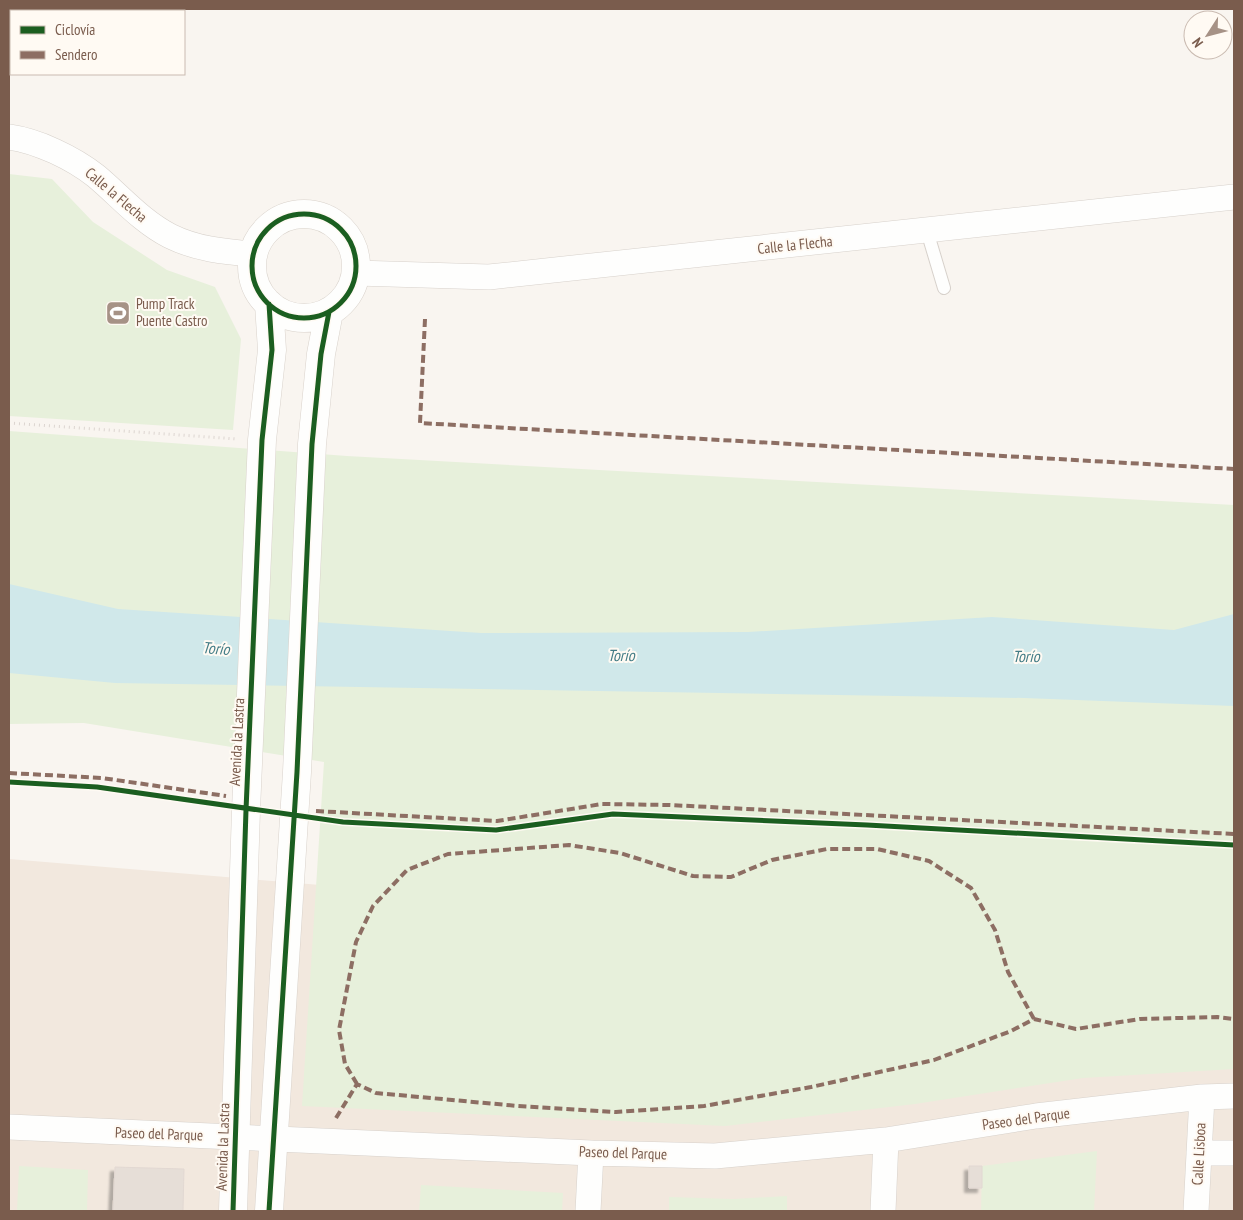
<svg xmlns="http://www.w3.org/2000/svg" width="1243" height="1220" font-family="'PT Sans Narrow',sans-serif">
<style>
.residential{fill:#f2e8de}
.green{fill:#e7f0db}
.water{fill:#d0e8ea}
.building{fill:#e6ded7;stroke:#e2d8d2;filter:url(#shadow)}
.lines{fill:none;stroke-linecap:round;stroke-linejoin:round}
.lane-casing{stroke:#d7d1cb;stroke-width:14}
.street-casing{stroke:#d7d1cb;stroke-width:26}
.secondary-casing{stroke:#d9d2cb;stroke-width:29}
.path{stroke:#dcd5d0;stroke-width:3;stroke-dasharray:1 4;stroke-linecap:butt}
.lane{stroke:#fefefd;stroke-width:12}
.street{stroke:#fefefd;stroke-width:25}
.secondary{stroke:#fefefd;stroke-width:28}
.quiet{stroke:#8d6e63;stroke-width:4;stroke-dasharray:8 4;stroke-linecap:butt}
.cycleway-casing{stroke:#fffaf3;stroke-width:8}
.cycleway{stroke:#1b5e20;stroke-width:5}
.labels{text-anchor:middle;stroke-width:4;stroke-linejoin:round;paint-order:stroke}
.street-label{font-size:15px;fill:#7a5c4d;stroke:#fffaf3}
.poi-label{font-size:15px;fill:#7a5c4d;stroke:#fffaf3;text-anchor:start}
.water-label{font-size:16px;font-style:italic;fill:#437c86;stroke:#fffaf3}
</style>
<defs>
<filter id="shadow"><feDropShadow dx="-4.5" dy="4.5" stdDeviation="1" flood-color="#0004"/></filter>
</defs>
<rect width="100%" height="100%" fill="#f9f5f0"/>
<path class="residential" d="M 9,859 L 1234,961 L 1234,1211 L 9,1211 Z"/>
<path class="green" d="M 9,174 L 52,179 L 93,222 L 167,270 L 215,287 L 241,339 L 233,430 L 9,416 Z
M 9,431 L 347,456 L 1234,505 L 1234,1069 L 1083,1078 L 915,1104 L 725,1126 L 302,1106 L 324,762 L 84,723 L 9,724 Z
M 1097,1151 L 1094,1211 L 981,1211 L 982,1166 Z
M 19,1166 L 88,1170 L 87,1211 L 17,1211 Z
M 421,1185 L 563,1193 L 562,1211 L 419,1211 Z
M 787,1196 L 787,1211 L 669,1211 L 669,1197 L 733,1199 Z"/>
<path class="water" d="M 9,584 L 118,609 L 481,633 L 748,632 L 992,617 L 1174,630 L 1234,614 L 1234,706 L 1024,698 L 115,683 L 9,673 Z"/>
<path class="building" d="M 969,1166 L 982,1166 L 982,1188 L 969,1188 Z
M 115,1167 L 184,1169 L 183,1211 L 113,1211 Z"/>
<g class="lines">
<defs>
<path id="lane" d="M 927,231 L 944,288"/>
<path id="street" d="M 9,137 C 38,141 73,158 96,176 C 121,197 141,221 170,236 C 196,249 225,252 253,254
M 356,273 L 489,277 L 1234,197
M 9,1127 L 591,1153 L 715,1156 L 886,1140 L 1036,1116 L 1202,1097 L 1234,1096
M 1199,1153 L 1234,1153
M 588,1211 L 591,1153
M 883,1211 L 886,1140
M 1196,1211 L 1202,1097"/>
<path id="secondary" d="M252 266a52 52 0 1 1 104 0a52 52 0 1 1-104 0Z
M 233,1211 L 246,810 L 262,440 L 272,350 L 269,304
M 269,1211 L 297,772 L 312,444 L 321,354 L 329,312"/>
</defs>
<use href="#lane" class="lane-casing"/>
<use href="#street" class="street-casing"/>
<use href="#secondary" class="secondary-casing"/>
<path class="path" d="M 9,423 L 237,439"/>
<use href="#lane" class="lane"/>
<use href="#street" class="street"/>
<use href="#secondary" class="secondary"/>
<path class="quiet" d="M 425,319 L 420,423 L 1234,469
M 9,773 L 102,778 L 226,796
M 316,811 L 497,821 L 602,804 L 670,805 L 1234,834
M 357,1084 L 345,1064 L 339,1030 L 356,942 L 373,906 L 407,870 L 448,854 L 569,845 L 620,853 L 693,876 L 731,877 L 772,860 L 827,849 L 877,849 L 929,861 L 971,888 L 995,930 L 1008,972 L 1034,1019
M 336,1118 L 357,1084 L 376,1093 L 518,1106 L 616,1112 L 704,1106 L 811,1087 L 934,1060 L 1011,1031 L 1034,1019 L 1076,1029 L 1140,1019 L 1217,1017 L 1234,1019"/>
<defs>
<path id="cycleway" d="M252 266a52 52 0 1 1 104 0a52 52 0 1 1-104 0Z
M 9,782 L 97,787 L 343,822 L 496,830 L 613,814 L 867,825 L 1234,845
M 233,1211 L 246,810 L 262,440 L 272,350 L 269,304
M 269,1211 L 297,772 L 312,444 L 321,354 L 329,312"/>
</defs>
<use href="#cycleway" class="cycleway-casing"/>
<use href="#cycleway" class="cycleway"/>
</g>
<defs>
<symbol id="stadium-square" viewBox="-11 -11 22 22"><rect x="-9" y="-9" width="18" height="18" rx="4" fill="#a69286" stroke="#fffaf3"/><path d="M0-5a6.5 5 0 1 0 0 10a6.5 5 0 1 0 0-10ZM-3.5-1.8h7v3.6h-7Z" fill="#fff"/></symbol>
</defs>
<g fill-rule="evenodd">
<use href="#stadium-square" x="104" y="299" width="28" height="28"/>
</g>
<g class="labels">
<g class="street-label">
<text transform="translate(116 195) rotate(40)" y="5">Calle la Flecha</text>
<text transform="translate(795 245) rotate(-6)" y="5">Calle la Flecha</text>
<text transform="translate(237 742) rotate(-87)" y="5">Avenida la Lastra</text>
<text transform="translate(1026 1119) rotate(-8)" y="5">Paseo del Parque</text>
<text transform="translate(159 1134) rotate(2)" y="5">Paseo del Parque</text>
<text transform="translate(223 1147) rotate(-88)" y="5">Avenida la Lastra</text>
<text transform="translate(623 1153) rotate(2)" y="5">Paseo del Parque</text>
<text transform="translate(1199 1154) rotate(-87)" y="5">Calle Lisboa</text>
</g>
<g class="poi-label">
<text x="136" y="309">Pump Track<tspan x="136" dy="17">Puente Castro</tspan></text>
</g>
<g class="water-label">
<text transform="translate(216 648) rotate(4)" y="6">Torío</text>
<text x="621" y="661">Torío</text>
<text x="1026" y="662">Torío</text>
</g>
</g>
<rect width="1243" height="1220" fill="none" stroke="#7a5c4d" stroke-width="20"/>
<rect x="10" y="10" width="175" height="65" fill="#fffaf3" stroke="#cabbb1"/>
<rect x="20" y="26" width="25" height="8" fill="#1b5e20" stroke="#cabbb1"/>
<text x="55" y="35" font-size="15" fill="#7a5c4d">Ciclovía</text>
<rect x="20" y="51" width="25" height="8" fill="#8d6e63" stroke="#cabbb1"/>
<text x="55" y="60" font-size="15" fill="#7a5c4d">Sendero</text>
<g transform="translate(1208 35) rotate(234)"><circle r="24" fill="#fffaf3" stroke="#cabbb1"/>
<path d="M0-4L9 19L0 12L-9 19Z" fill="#a69286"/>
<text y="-8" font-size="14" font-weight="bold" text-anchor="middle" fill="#7a5c4d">N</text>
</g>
</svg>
